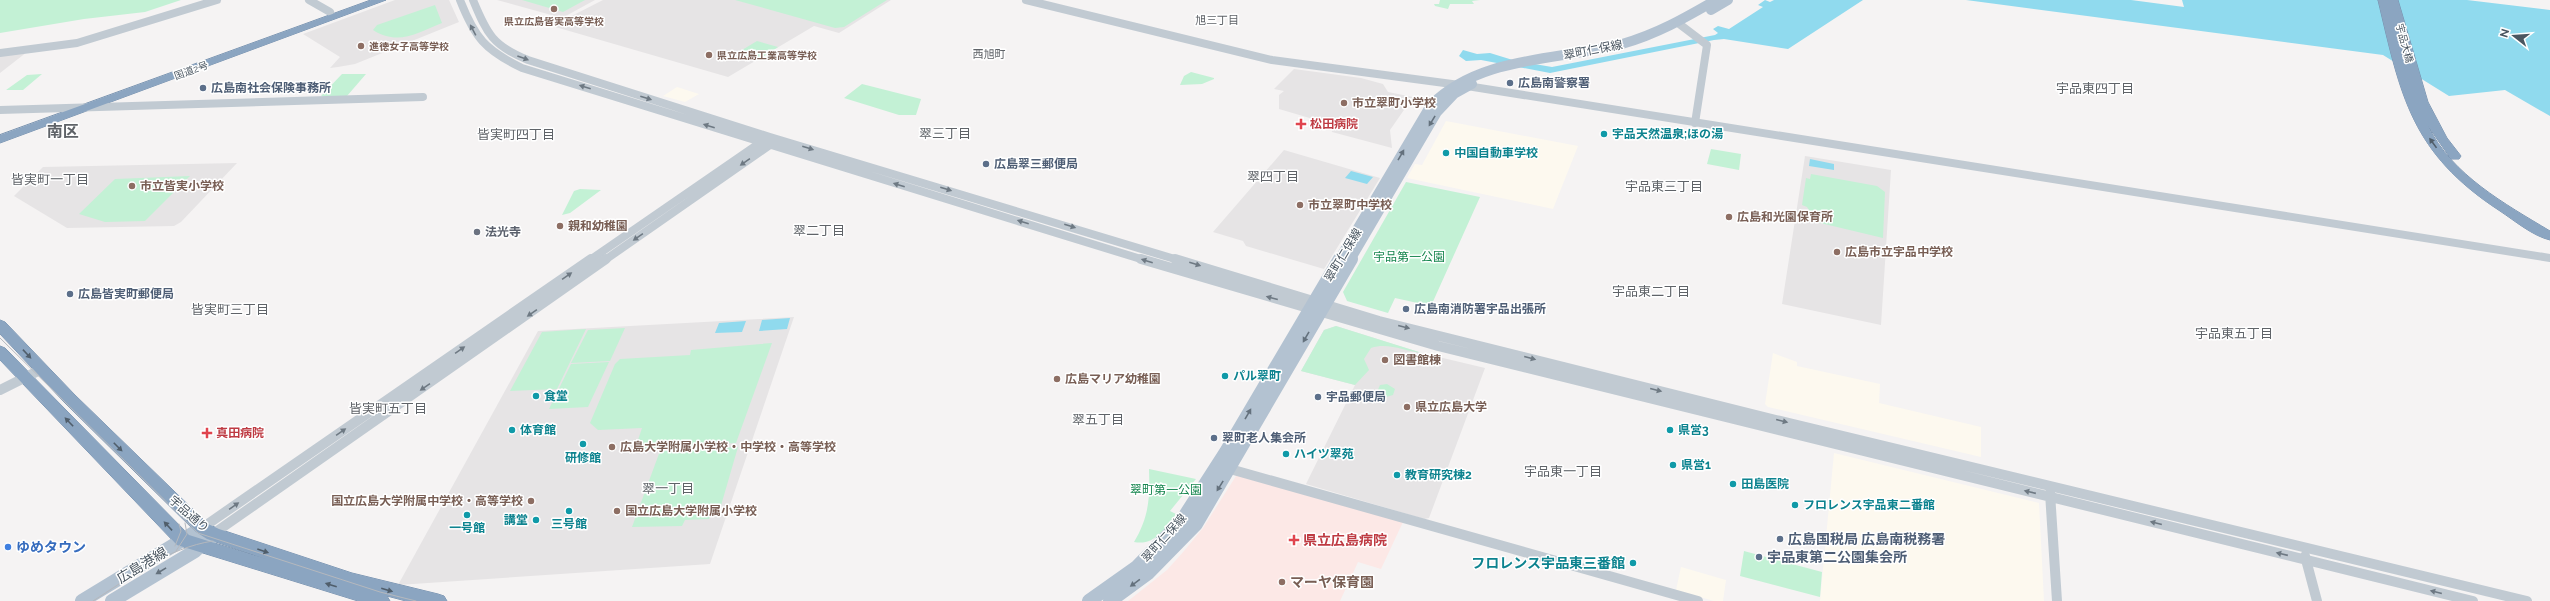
<svg xmlns="http://www.w3.org/2000/svg" width="2550" height="601" font-family="Raleway,'Noto Sans JP',sans-serif">
<style>
.commercial{fill:#fdf9ef}
.education{fill:#e6e4e5}
.medical{fill:#fce8e6}
.green{fill:#c3f1d5}
.water{fill:#90daee}
.lines{fill:none;stroke-linecap:round;stroke-linejoin:round}
.highway-casing{stroke:#7690ad;stroke-width:1}
.minor-far1{stroke:#c1cad2;stroke-width:8}
.minor{stroke:#c1cad2;stroke-width:10}
.major-far1{stroke:#b3c2d1;stroke-width:10}
.major{stroke:#b3c2d1;stroke-width:14}
.highway{fill:#8ba5c1;fill-rule:evenodd}
.tram{stroke:#b5b8bd;stroke-width:1}
.oneway{fill:#6e7983}
.oneway2{fill:#64717d}
.oneway3{fill:#505e6b}
.education-dot{fill:#8d6e63;stroke:#fff;stroke-width:1.5}
.service-dot{fill:#5c6f8a;stroke:#fff;stroke-width:1.5}
.health-dot{fill:#e0444e;stroke:#fff;stroke-width:1.5}
.culture-dot{fill:#0f9aa8;stroke:#fff;stroke-width:1.5}
.worship-dot{fill:#6b7280;stroke:#fff;stroke-width:1.5}
.shop-dot{fill:#3f7fe0;stroke:#fff;stroke-width:1.5}
.labels{text-anchor:middle;stroke-width:3;stroke-linejoin:round;paint-order:stroke}
.far-education-label{font-size:10px;font-weight:bold;fill:#785e54;stroke:#fff;text-anchor:start}
.far-street-label{font-size:10px;fill:#4a5661;stroke:#fff}
.far-neighbourhood-label{font-size:11px;fill:#5f6368;stroke:#fff}
.street-label{font-size:12px;fill:#4a5661;stroke:#fff}
.service-label{font-size:12px;font-weight:bold;fill:#4e5e75;stroke:#fff;text-anchor:start}
.education-label{font-size:12px;font-weight:bold;fill:#785e54;stroke:#fff;text-anchor:start}
.health-label{font-size:12px;font-weight:bold;fill:#be3a42;stroke:#fff;text-anchor:start}
.culture-label{font-size:12px;font-weight:bold;fill:#0d838f;stroke:#fff;text-anchor:start}
.worship-label{font-size:12px;font-weight:bold;fill:#5b616d;stroke:#fff;text-anchor:start}
.park-label{font-size:12px;fill:#17864f;stroke:#fff}
.neighbourhood-label{font-size:13px;fill:#5f6368;stroke:#fff}
.near-service-label{font-size:14px;font-weight:bold;fill:#4e5e75;stroke:#fff;text-anchor:start}
.near-health-label{font-size:14px;font-weight:bold;fill:#be3a42;stroke:#fff;text-anchor:start}
.near-shop-label{font-size:14px;font-weight:bold;fill:#366cbe;stroke:#fff;text-anchor:start}
.near-culture-label{font-size:14px;font-weight:bold;fill:#0d838f;stroke:#fff;text-anchor:end}
.near-street-label{font-size:14px;fill:#4a5661;stroke:#fff}
.near-education-label{font-size:14px;font-weight:bold;fill:#785e54;stroke:#fff;text-anchor:start}
.district-label{font-size:16px;font-weight:bold;fill:#5f6368;stroke:#fff}
</style>
<rect width="100%" height="100%" fill="#f5f3f3"/>
<path class="commercial" d="M 677,87 L 699,94 L 685,102 L 663,96 Z
M 1446,121 L 1578,146 L 1553,209 L 1407,178 L 1415,164 L 1422,165 Z
M 1773,353 L 1797,362 L 1797,366 L 1880,384 L 1879,403 L 1981,427 L 1981,457 L 1768,407 L 1765,404 Z
M 1834,453 L 2039,503 L 2044,601 L 1820,601 Z
M 1681,567 L 1726,580 L 1723,601 L 1714,601 L 1676,590 Z"/>
<path class="education" d="M 395,0 L 449,0 L 459,22 L 355,64 L 338,67 L 330,68 L 340,57 L 303,34 Z
M 497,0 L 595,0 L 562,18 Z
M 603,0 L 891,0 L 839,33 L 814,26 L 728,77 L 552,26 Z
M 27,52 L 0,73 L 0,55 Z
M 1294,69 L 1361,78 L 1383,84 L 1388,92 L 1413,97 L 1390,130 L 1392,148 L 1332,132 L 1330,124 L 1279,109 L 1279,95 L 1284,91 L 1274,89 Z
M 1284,150 L 1380,178 L 1324,269 L 1246,246 L 1243,241 L 1213,232 Z
M 1805,156 L 1891,170 L 1881,325 L 1782,304 Z
M 237,163 L 181,222 L 174,226 L 67,228 L 14,196 L 43,167 Z
M 794,317 L 710,564 L 398,585 L 538,331 Z
M 1336,326 L 1422,353 L 1485,368 L 1429,518 L 1424,519 L 1306,484 L 1355,385 L 1301,371 L 1324,330 Z"/>
<path class="medical" d="M 1240,475 L 1403,522 L 1381,569 L 1358,562 L 1340,601 L 1128,601 L 1167,570 L 1184,551 L 1203,528 L 1236,476 Z"/>
<path class="green" d="M 0,0 L 181,0 L 145,12 L 84,19 L 0,33 Z
M 522,0 L 585,0 L 563,12 Z
M 735,0 L 887,0 L 844,27 L 835,28 Z
M 1440,0 L 1480,0 L 1472,1 L 1474,4 L 1450,4 L 1448,9 L 1435,6 L 1434,4 L 1439,4 Z
M 435,5 L 442,23 C 417,33 398,46 373,30 L 377,25 Z
M 757,41 L 778,47 L 758,60 L 737,53 Z
M 1191,72 L 1214,78 L 1214,79 L 1202,84 L 1180,85 L 1184,76 Z
M 42,74 L 23,90 L 6,90 L 27,75 Z
M 342,74 L 366,74 L 347,96 L 321,96 Z
M 862,84 L 921,99 L 916,115 L 899,115 L 844,98 Z
M 1711,149 L 1741,154 L 1739,170 L 1707,164 Z
M 1811,174 L 1877,186 L 1885,192 L 1883,238 L 1816,222 L 1807,207 L 1802,205 L 1806,178 L 1810,179 Z
M 190,176 L 145,221 L 105,222 L 79,214 L 115,179 Z
M 1406,182 L 1480,197 L 1431,306 L 1395,298 L 1388,313 L 1347,301 L 1343,292 Z
M 580,189 L 601,190 L 570,213 L 562,215 L 574,191 Z
M 1336,326 L 1422,353 C 1404,351 1388,342 1371,348 L 1364,359 L 1369,370 L 1355,385 L 1301,371 L 1324,330 Z
M 625,328 L 610,361 L 571,363 L 588,330 Z
M 586,329 L 557,389 L 510,391 L 542,332 Z
M 772,343 L 736,443 L 635,449 L 642,428 L 598,430 L 590,423 L 615,364 L 620,359 L 690,355 L 691,350 Z
M 609,362 L 588,407 L 549,409 L 571,364 Z
M 1387,384 L 1395,389 L 1393,395 L 1386,397 L 1377,392 L 1380,385 Z
M 738,447 L 720,509 L 712,510 L 709,519 L 685,520 L 682,526 L 632,527 L 660,451 Z
M 1149,469 L 1196,479 L 1170,511 L 1176,514 C 1164,530 1154,546 1134,542 C 1149,517 1150,498 1149,469 Z
M 1744,551 L 1822,572 L 1820,597 L 1740,576 Z"/>
<path class="water" d="M 1765,0 L 1770,2 L 1774,0 L 1863,0 L 1788,49 L 1724,39 L 1714,40 L 1550,73 L 1481,60 L 1466,61 L 1459,56 L 1463,50 L 1477,54 L 1490,53 L 1516,61 L 1552,67 L 1715,35 L 1718,33 L 1713,29 L 1718,26 L 1729,29 L 1763,7 L 1758,5 Z
M 1966,0 L 2131,0 L 2184,7 L 2182,0 L 2467,0 L 2550,10 L 2550,116 L 2505,90 L 2449,96 L 2383,55 Z
M 1810,159 L 1834,164 L 1834,170 L 1809,166 Z
M 1351,171 L 1373,177 L 1367,184 L 1345,178 Z
M 790,318 L 787,329 L 759,331 L 762,320 Z
M 746,321 L 742,332 L 715,333 L 719,323 Z"/>
<g class="lines">
<defs>
<path id="highway" d="M 371,0 L 386,0 L 0,143 L 0,135 Z
M 2378,0 L 2398,0 L 2428,102 L 2447,138 L 2461,156 L 2459,159 L 2451,159 L 2428,126 C 2452,175 2505,204 2550,231 L 2550,240 C 2533,236 2515,221 2500,211 C 2411,153 2401,97 2378,0 Z
M 0,320 L 5,322 L 75,395 L 208,524 L 219,529 L 352,573 L 438,594 L 444,596 L 447,601 L 406,601 L 387,596 L 390,601 L 358,601 L 177,545 L 0,360 L 0,346 L 5,348 L 189,535 L 269,560 L 207,539 L 196,532 L 65,403 L 0,334 Z"/>
</defs>
<use href="#highway" class="highway-casing"/>
<path class="minor-far1" d="M 309,0 L 330,12
M 460,0 C 475,38 485,50 522,68 L 1144,260
M 473,0 C 487,34 493,46 528,60 L 770,137 L 1178,260
M 1026,0 L 1272,60 L 1467,86 L 2550,258
M 1678,23 L 1707,45 L 1695,123
M 0,53 L 77,43 L 217,0
M 0,110 L 423,97
M 590,260 L 764,140
M 605,260 L 770,145 L 770,142"/>
<path class="minor" d="M 1141,259 L 1438,346 L 2473,601
M 1175,259 L 1379,321 L 1776,420 L 2527,601
M 0,390 L 42,369
M 1229,463 L 1230,469 L 1698,601
M 2050,493 L 2057,601
M 202,528 L 591,259
M 213,534 L 606,259
M 2305,556 L 2317,601"/>
<path class="major-far1" d="M 1711,10 L 1728,0
M 1339,260 L 1431,105 C 1481,55 1558,61 1622,44 C 1657,34 1685,18 1716,0
M 1350,260 L 1437,112 L 1454,94 L 1472,84"/>
<path class="major" d="M 82,601 L 202,528
M 112,601 L 195,551 L 213,534
M 1089,601 L 1137,567 L 1181,522 L 1226,452 L 1340,259
M 1110,601 L 1148,573 L 1196,524 L 1351,259"/>
<use href="#highway" class="highway"/>
<path class="tram" d="M 0,338 L 198,533 L 380,592 L 416,601
M 175,546 L 181,531 L 179,524
M 176,551 L 187,534 L 185,523
M 93,601 C 131,577 167,548 213,541"/>
</g>
<defs><path id="oneway-solid" d="M-6-.8H1V-3.2L6.5 0L1 3.2V.8H-6Z"/></defs>
<g class="oneway">
<use href="#oneway-solid" transform="translate(473 30) rotate(-118)"/>
<use href="#oneway-solid" transform="translate(523 58) rotate(20)"/>
<use href="#oneway-solid" transform="translate(585 87) rotate(-163)"/>
<use href="#oneway-solid" transform="translate(646 98) rotate(18)"/>
<use href="#oneway-solid" transform="translate(709 126) rotate(-163)"/>
<use href="#oneway-solid" transform="translate(808 148) rotate(17)"/>
<use href="#oneway-solid" transform="translate(745 162) rotate(145)"/>
<use href="#oneway-solid" transform="translate(899 185) rotate(-163)"/>
<use href="#oneway-solid" transform="translate(946 189) rotate(17)"/>
<use href="#oneway-solid" transform="translate(1023 222) rotate(-163)"/>
<use href="#oneway-solid" transform="translate(1070 226) rotate(17)"/>
<use href="#oneway-solid" transform="translate(638 237) rotate(145)"/>
<use href="#oneway-solid" transform="translate(1147 261) rotate(-163)"/>
<use href="#oneway-solid" transform="translate(1195 264) rotate(17)"/>
<use href="#oneway-solid" transform="translate(567 276) rotate(-35)"/>
<use href="#oneway-solid" transform="translate(1272 298) rotate(-165)"/>
<use href="#oneway-solid" transform="translate(532 313) rotate(145)"/>
<use href="#oneway-solid" transform="translate(1404 327) rotate(14)"/>
<use href="#oneway-solid" transform="translate(460 350) rotate(-35)"/>
<use href="#oneway-solid" transform="translate(1530 358) rotate(15)"/>
<use href="#oneway-solid" transform="translate(425 387) rotate(146)"/>
<use href="#oneway-solid" transform="translate(1656 390) rotate(14)"/>
<use href="#oneway-solid" transform="translate(1782 421) rotate(14)"/>
<use href="#oneway-solid" transform="translate(341 432) rotate(-35)"/>
<use href="#oneway-solid" transform="translate(2030 492) rotate(-167)"/>
<use href="#oneway-solid" transform="translate(234 506) rotate(-35)"/>
<use href="#oneway-solid" transform="translate(2156 523) rotate(-166)"/>
<use href="#oneway-solid" transform="translate(2282 554) rotate(-167)"/>
<use href="#oneway-solid" transform="translate(2436 592) rotate(-166)"/>
</g>
<g class="oneway2">
<use href="#oneway-solid" transform="translate(1432 121) rotate(121)"/>
<use href="#oneway-solid" transform="translate(1401 155) rotate(-60)"/>
<use href="#oneway-solid" transform="translate(1306 337) rotate(120)"/>
<use href="#oneway-solid" transform="translate(1248 414) rotate(-60)"/>
<use href="#oneway-solid" transform="translate(1220 486) rotate(122)"/>
<use href="#oneway-solid" transform="translate(161 571) rotate(149)"/>
<use href="#oneway-solid" transform="translate(1135 583) rotate(144)"/>
</g>
<g class="oneway3">
<use href="#oneway-solid" transform="translate(2433 143) rotate(-126)"/>
<use href="#oneway-solid" transform="translate(27 354) rotate(47)"/>
<use href="#oneway-solid" transform="translate(69 422) rotate(-134)"/>
<use href="#oneway-solid" transform="translate(118 447) rotate(45)"/>
<use href="#oneway-solid" transform="translate(168 526) rotate(-133)"/>
<use href="#oneway-solid" transform="translate(263 551) rotate(19)"/>
<use href="#oneway-solid" transform="translate(331 585) rotate(-163)"/>
<use href="#oneway-solid" transform="translate(387 590) rotate(16)"/>
</g>
<g class="education-dot">
<circle cx="554" cy="9" r="4"/>
<circle cx="361" cy="46" r="4"/>
<circle cx="709" cy="55" r="4"/>
<circle cx="1344" cy="103" r="4"/>
<circle cx="132" cy="186" r="4"/>
<circle cx="1300" cy="205" r="4"/>
<circle cx="1729" cy="217" r="4"/>
<circle cx="560" cy="226" r="4"/>
<circle cx="1837" cy="252" r="4"/>
<circle cx="1385" cy="360" r="4"/>
<circle cx="1057" cy="379" r="4"/>
<circle cx="1407" cy="407" r="4"/>
<circle cx="612" cy="447" r="4"/>
<circle cx="531" cy="501" r="4"/>
<circle cx="617" cy="511" r="4"/>
<circle cx="1282" cy="582" r="4"/>
</g>
<g class="service-dot">
<circle cx="1510" cy="83" r="4"/>
<circle cx="203" cy="88" r="4"/>
<circle cx="986" cy="164" r="4"/>
<circle cx="70" cy="294" r="4"/>
<circle cx="1406" cy="309" r="4"/>
<circle cx="1318" cy="397" r="4"/>
<circle cx="1214" cy="438" r="4"/>
<circle cx="1780" cy="539" r="4"/>
<circle cx="1759" cy="557" r="4"/>
</g>
<g class="health-dot">
<path d="M1299 118h4v4h4v4h-4v4h-4v-4h-4v-4h4z"/>
<path d="M205 427h4v4h4v4h-4v4h-4v-4h-4v-4h4z"/>
<path d="M1292 534h4v4h4v4h-4v4h-4v-4h-4v-4h4z"/>
</g>
<g class="culture-dot">
<circle cx="1604" cy="134" r="4"/>
<circle cx="1446" cy="153" r="4"/>
<circle cx="1225" cy="376" r="4"/>
<circle cx="536" cy="396" r="4"/>
<circle cx="512" cy="430" r="4"/>
<circle cx="1670" cy="430" r="4"/>
<circle cx="583" cy="444" r="4"/>
<circle cx="1286" cy="454" r="4"/>
<circle cx="1673" cy="465" r="4"/>
<circle cx="1397" cy="475" r="4"/>
<circle cx="1733" cy="484" r="4"/>
<circle cx="1795" cy="505" r="4"/>
<circle cx="569" cy="511" r="4"/>
<circle cx="467" cy="515" r="4"/>
<circle cx="536" cy="520" r="4"/>
<circle cx="1633" cy="563" r="4"/>
</g>
<circle class="worship-dot" cx="477" cy="232" r="4"/>
<circle class="shop-dot" cx="8" cy="547" r="4"/>
<g class="labels">
<g class="far-education-label">
<text x="554" y="25" text-anchor="middle">県立広島皆実高等学校</text>
<text x="369" y="50">進徳女子高等学校</text>
<text x="717" y="59">県立広島工業高等学校</text>
</g>
<g class="far-street-label">
<text transform="translate(2405 43) rotate(75)" y="4">宇品大橋</text>
<text transform="translate(191 70) rotate(-20)" y="4">国道2号</text>
</g>
<g class="far-neighbourhood-label">
<text x="1217" y="24">旭三丁目</text>
<text x="989" y="58">西旭町</text>
</g>
<g class="street-label">
<text transform="translate(1593 50) rotate(-11)" y="4">翠町仁保線</text>
<text transform="translate(1343 255) rotate(-59)" y="4">翠町仁保線</text>
<text transform="translate(189 514) rotate(41)" y="4">宇品通り</text>
<text transform="translate(1164 538) rotate(-48)" y="4">翠町仁保線</text>
</g>
<g class="service-label">
<text x="1518" y="87">広島南警察署</text>
<text x="211" y="92">広島南社会保険事務所</text>
<text x="994" y="168">広島翠三郵便局</text>
<text x="78" y="298">広島皆実町郵便局</text>
<text x="1414" y="313">広島南消防署宇品出張所</text>
<text x="1326" y="401">宇品郵便局</text>
<text x="1222" y="442">翠町老人集会所</text>
</g>
<g class="education-label">
<text x="1352" y="107">市立翠町小学校</text>
<text x="140" y="190">市立皆実小学校</text>
<text x="1308" y="209">市立翠町中学校</text>
<text x="1737" y="221">広島和光園保育所</text>
<text x="568" y="230">親和幼稚園</text>
<text x="1845" y="256">広島市立宇品中学校</text>
<text x="1393" y="364">図書館棟</text>
<text x="1065" y="383">広島マリア幼稚園</text>
<text x="1415" y="411">県立広島大学</text>
<text x="620" y="451">広島大学附属小学校・中学校・高等学校</text>
<text x="523" y="505" text-anchor="end">国立広島大学附属中学校・高等学校</text>
<text x="625" y="515">国立広島大学附属小学校</text>
</g>
<g class="health-label">
<text x="1310" y="128">松田病院</text>
<text x="216" y="437">真田病院</text>
</g>
<g class="culture-label">
<text x="1612" y="138">宇品天然温泉;ほの湯</text>
<text x="1454" y="157">中国自動車学校</text>
<text x="1233" y="380">パル翠町</text>
<text x="544" y="400">食堂</text>
<text x="520" y="434">体育館</text>
<text x="1678" y="434">県営3</text>
<text x="1294" y="458">ハイツ翠苑</text>
<text x="583" y="462" text-anchor="middle">研修館</text>
<text x="1681" y="469">県営1</text>
<text x="1405" y="479">教育研究棟2</text>
<text x="1741" y="488">田島医院</text>
<text x="1803" y="509">フロレンス宇品東二番館</text>
<text x="528" y="524" text-anchor="end">講堂</text>
<text x="569" y="528" text-anchor="middle">三号館</text>
<text x="467" y="532" text-anchor="middle">一号館</text>
</g>
<g class="worship-label">
<text x="485" y="236">法光寺</text>
</g>
<g class="park-label">
<text x="1409" y="261">宇品第一公園</text>
<text x="1166" y="494">翠町第一公園</text>
</g>
<g class="neighbourhood-label">
<text x="2095" y="93">宇品東四丁目</text>
<text x="945" y="138">翠三丁目</text>
<text x="516" y="139">皆実町四丁目</text>
<text x="1273" y="181">翠四丁目</text>
<text x="50" y="184">皆実町一丁目</text>
<text x="1664" y="191">宇品東三丁目</text>
<text x="819" y="235">翠二丁目</text>
<text x="1651" y="296">宇品東二丁目</text>
<text x="230" y="314">皆実町三丁目</text>
<text x="2234" y="338">宇品東五丁目</text>
<text x="388" y="413">皆実町五丁目</text>
<text x="1098" y="424">翠五丁目</text>
<text x="1563" y="476">宇品東一丁目</text>
<text x="668" y="493">翠一丁目</text>
</g>
<g class="near-service-label">
<text x="1788" y="544">広島国税局 広島南税務署</text>
<text x="1767" y="562">宇品東第二公園集会所</text>
</g>
<g class="near-health-label">
<text x="1303" y="545">県立広島病院</text>
</g>
<g class="near-shop-label">
<text x="16" y="552">ゆめタウン</text>
</g>
<g class="near-culture-label">
<text x="1625" y="568">フロレンス宇品東三番館</text>
</g>
<g class="near-street-label">
<text transform="translate(142 565) rotate(-31)" y="5">広島港線</text>
</g>
<g class="near-education-label">
<text x="1290" y="587">マーヤ保育園</text>
</g>
<g class="district-label">
<text x="63" y="137">南区</text>
</g>
</g>
<g transform="translate(2514 36) rotate(287)" stroke="#ffffff" stroke-width="3" paint-order="stroke">
<path d="M0-3L7 15L0 10L-7 15Z" fill="#4a5661"/>
<text y="-6" font-size="11" font-weight="bold" text-anchor="middle" fill="#4a5661">N</text>
</g>
</svg>
